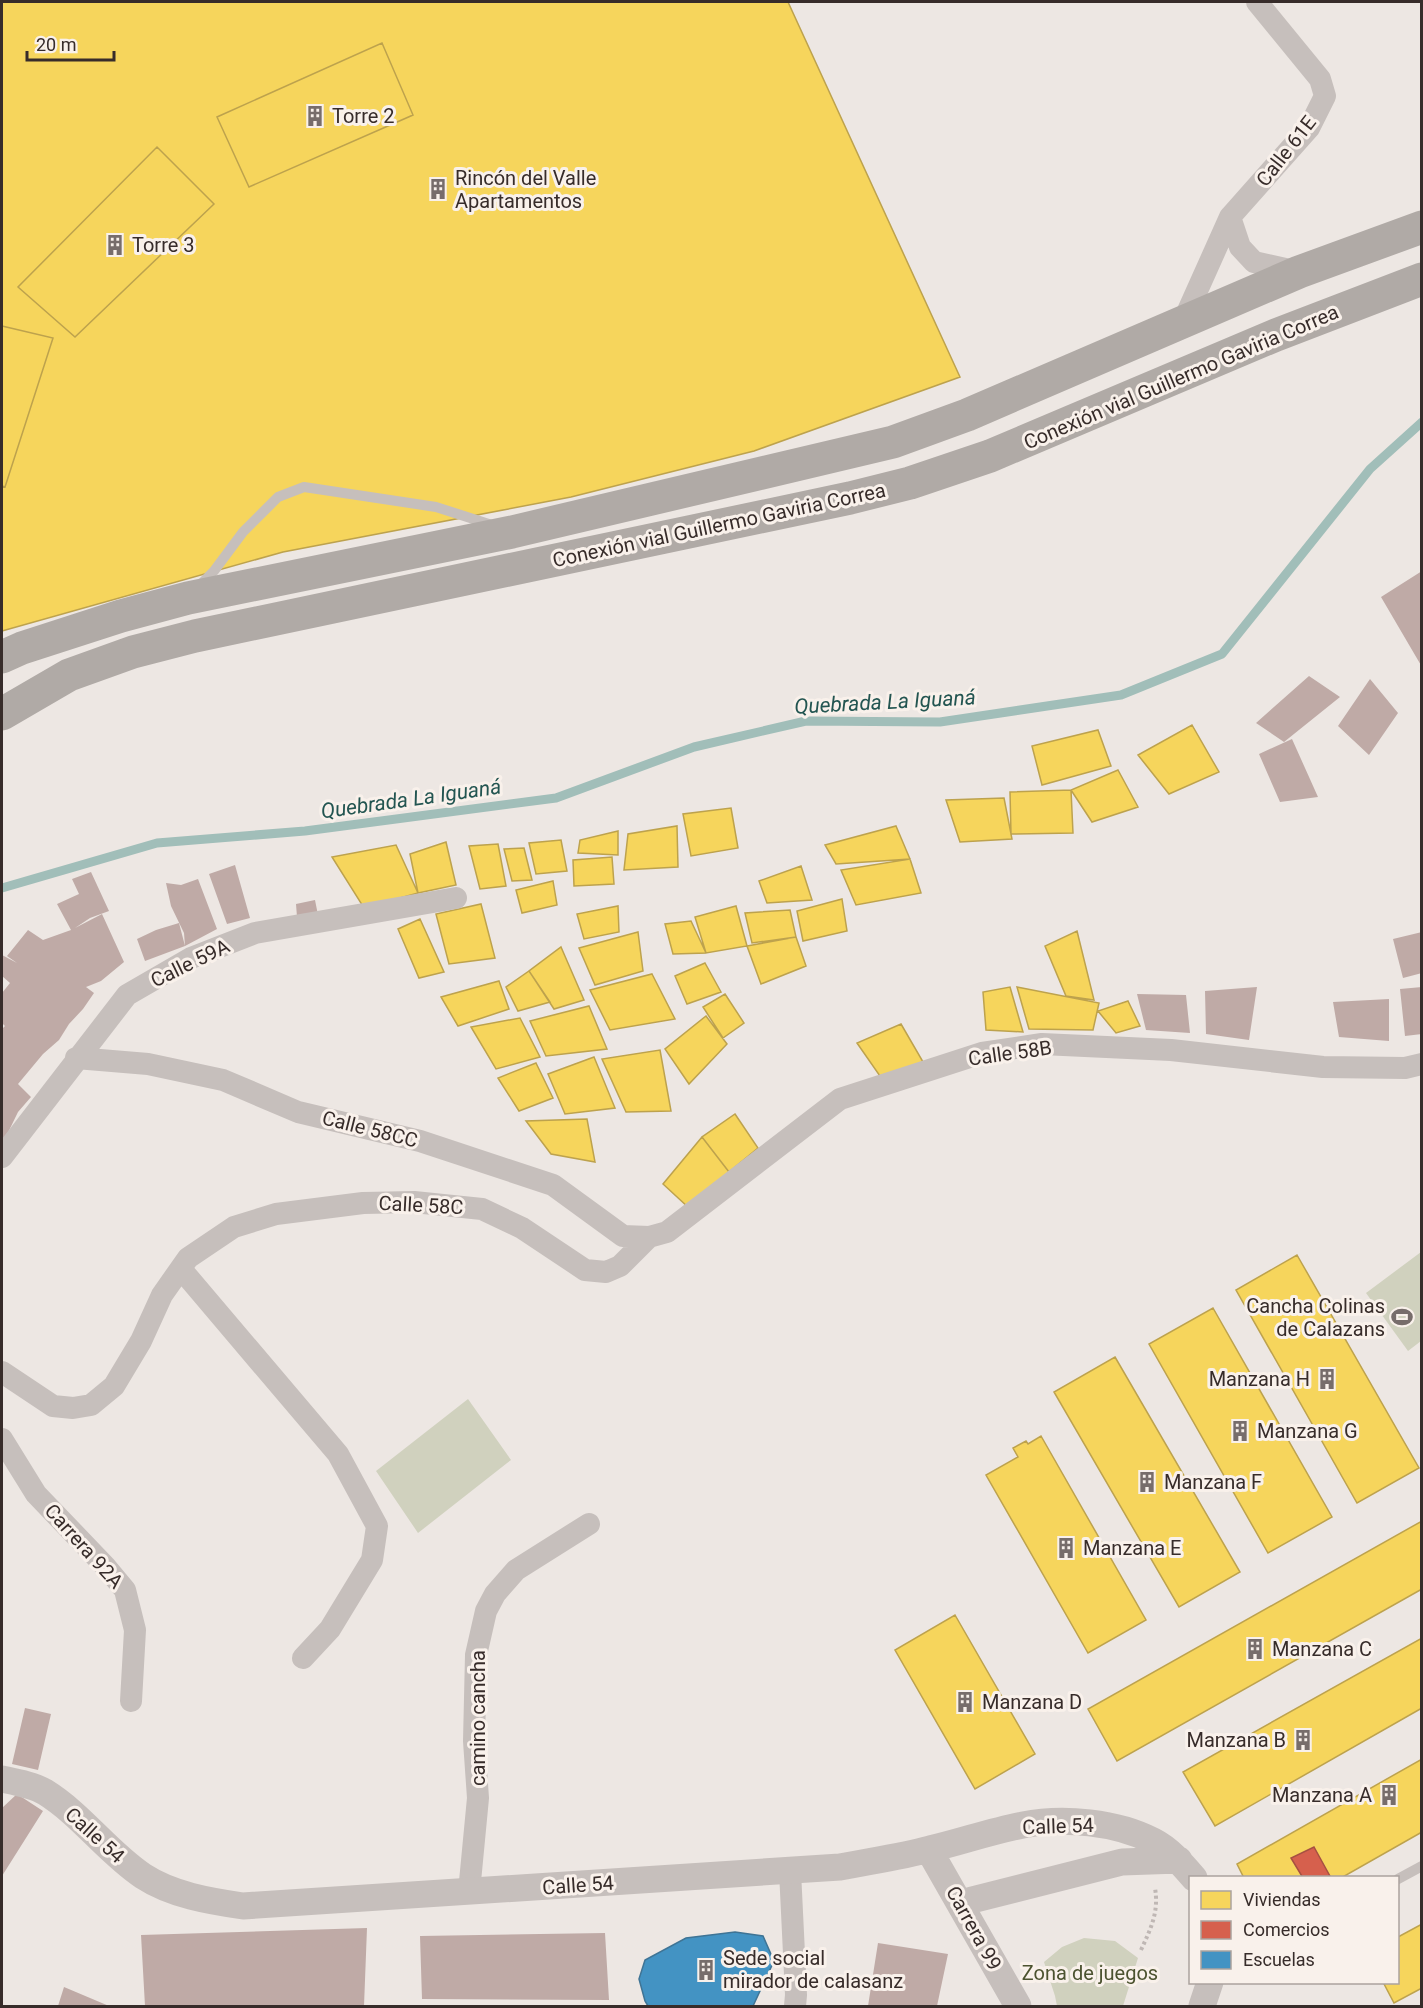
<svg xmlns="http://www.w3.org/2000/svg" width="1423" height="2008" font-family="Roboto,sans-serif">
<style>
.green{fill:#d0d1be}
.homes{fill:#f6d55c;stroke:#bda24d;stroke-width:1.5}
.shops{fill:#d6604d;stroke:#a65042;stroke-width:1.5}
.schools{fill:#4393c3;stroke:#3f7495;stroke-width:1.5}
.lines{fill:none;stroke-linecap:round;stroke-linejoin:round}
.stream{stroke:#a1beb9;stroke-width:9}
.building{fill:#bfaaa6}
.path{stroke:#bfb7b4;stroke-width:4;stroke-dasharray:3 3;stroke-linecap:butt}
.service{stroke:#c6bfbc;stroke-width:10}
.minor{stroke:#c6bfbc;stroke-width:22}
.tertiary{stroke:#c6bfbc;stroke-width:27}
.trunk{stroke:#b0aaa6;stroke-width:33}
.labels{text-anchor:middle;stroke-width:6;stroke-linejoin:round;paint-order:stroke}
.poi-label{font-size:20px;fill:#372c2a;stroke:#f9f1eb;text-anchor:start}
.street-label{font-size:20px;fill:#372c2a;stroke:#f9f1eb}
.park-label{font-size:20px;fill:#4c5330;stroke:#f9f1eb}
.water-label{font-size:21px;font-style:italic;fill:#235551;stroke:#f9f1eb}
</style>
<rect width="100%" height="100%" fill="#ede7e3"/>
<path class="green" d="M 1421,1252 L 1421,1341 L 1408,1351 L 1366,1293 Z
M 468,1399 L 511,1460 L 418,1533 L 376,1471 Z
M 1084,1938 L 1115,1941 L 1138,1958 L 1123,2006 L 1057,2006 L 1055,1996 L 1044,1962 L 1062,1947 Z"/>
<path class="homes" d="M 2,2 L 788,2 L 960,377 L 754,451 L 571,497 L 283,552 L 2,631 Z
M 382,43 L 413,115 L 249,187 L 217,117 Z
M 157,147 L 214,204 L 75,337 L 18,287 Z
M 2,326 L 53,338 L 5,487 L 2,486 Z
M 1192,725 L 1219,772 L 1169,794 L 1138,755 Z
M 1098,730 L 1111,766 L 1042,785 L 1032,746 Z
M 1118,770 L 1138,807 L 1092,822 L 1071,790 Z
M 1071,790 L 1073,833 L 1011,834 L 1010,792 Z
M 1004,798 L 1012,839 L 960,842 L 946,800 Z
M 731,808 L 738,848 L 691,856 L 683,814 Z
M 677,826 L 678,867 L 624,870 L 628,834 Z
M 896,826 L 910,859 L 836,864 L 825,845 Z
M 618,831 L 618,855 L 578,853 L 580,840 Z
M 561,840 L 567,871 L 536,874 L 529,843 Z
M 446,842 L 456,885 L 418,893 L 410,854 Z
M 498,844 L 506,886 L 480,889 L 469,846 Z
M 396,845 L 418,893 L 364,908 L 332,857 Z
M 524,848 L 532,880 L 512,881 L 504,849 Z
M 612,857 L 614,884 L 574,886 L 573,860 Z
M 910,859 L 921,893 L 856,905 L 841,870 Z
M 801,866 L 812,900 L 767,903 L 759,881 Z
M 553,881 L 557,905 L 522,913 L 516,890 Z
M 842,899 L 847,931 L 803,941 L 797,911 Z
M 481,904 L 495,958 L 449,964 L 436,914 Z
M 618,906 L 619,932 L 584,939 L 577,914 Z
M 736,906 L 747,946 L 706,953 L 695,917 Z
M 790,910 L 796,937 L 752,943 L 745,913 Z
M 420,919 L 444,972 L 419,978 L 398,929 Z
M 691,921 L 706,953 L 673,954 L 665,924 Z
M 1077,931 L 1094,1000 L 1066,996 L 1045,946 Z
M 638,932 L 643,971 L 595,985 L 579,948 Z
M 796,937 L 806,966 L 761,984 L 747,946 Z
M 561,947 L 584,1000 L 554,1009 L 529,971 Z
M 705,963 L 721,992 L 687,1004 L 675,976 Z
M 529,971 L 550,1002 L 518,1011 L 506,987 Z
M 652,974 L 675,1019 L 610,1030 L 590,990 Z
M 499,981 L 509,1009 L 458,1026 L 441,997 Z
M 1010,987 L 1023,1032 L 986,1030 L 983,992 Z
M 1017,987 L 1099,1003 L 1093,1030 L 1029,1029 Z
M 725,994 L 744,1023 L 723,1038 L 703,1007 Z
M 1128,1001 L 1140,1026 L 1116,1033 L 1098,1011 Z
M 589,1006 L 607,1049 L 546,1056 L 530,1021 Z
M 706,1016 L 727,1044 L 689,1084 L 665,1049 Z
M 520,1018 L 540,1057 L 496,1069 L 471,1027 Z
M 901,1024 L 926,1067 L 882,1079 L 857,1043 Z
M 660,1050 L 671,1111 L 626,1112 L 602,1059 Z
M 594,1057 L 615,1108 L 565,1114 L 548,1074 Z
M 536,1063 L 553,1098 L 519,1111 L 498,1078 Z
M 735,1114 L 758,1148 L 729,1172 L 702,1137 Z
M 587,1119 L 595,1162 L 551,1154 L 526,1121 Z
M 702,1137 L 729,1172 L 689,1208 L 663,1184 Z
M 1297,1255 L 1419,1468 L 1357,1503 L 1236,1290 Z
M 1213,1308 L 1332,1517 L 1268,1553 L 1149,1344 Z
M 1115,1357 L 1240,1572 L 1179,1607 L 1054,1392 Z
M 1041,1436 L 1146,1620 L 1088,1653 L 986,1475 L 1018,1457 L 1013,1448 L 1026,1441 L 1028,1444 Z
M 1422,1521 L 1422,1589 L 1117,1761 L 1088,1709 Z
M 955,1615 L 1035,1754 L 975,1789 L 895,1650 Z
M 1422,1638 L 1422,1708 L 1215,1826 L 1183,1772 Z
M 1422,1759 L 1422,1832 L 1341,1878 L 1244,1878 L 1237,1864 Z
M 1422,1924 L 1422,1988 L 1394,2003 L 1383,1982 L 1398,1982 L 1398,1937 Z"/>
<path class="shops" d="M 1314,1847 L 1331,1878 L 1303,1878 L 1291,1858 Z"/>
<path class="schools" d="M 735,1932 L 763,1936 L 774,1961 L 753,2006 L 648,2006 L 645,2001 L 639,1979 L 645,1960 L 686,1938 Z"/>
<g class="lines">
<path class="stream" d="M 2,888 L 157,843 L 305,831 L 556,798 L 694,747 L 806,721 L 940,722 L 1121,695 L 1222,654 L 1370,469 L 1422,422"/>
</g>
<path class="building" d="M 1422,571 L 1422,667 L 1381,597 Z
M 1309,676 L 1340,697 L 1284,742 L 1256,723 Z
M 1370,679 L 1398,713 L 1369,755 L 1338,726 Z
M 1292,739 L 1318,797 L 1280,802 L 1259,754 Z
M 235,865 L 250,918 L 227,924 L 209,874 Z
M 91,872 L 109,911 L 90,918 L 75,928 L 102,914 L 124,962 L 101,981 L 86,987 L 94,993 L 83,1009 L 69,1024 L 59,1040 L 43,1054 L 18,1084 L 31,1097 L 18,1112 L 2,1145 L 2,1029 L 5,1026 L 2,1023 L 2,993 L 10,983 L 2,976 L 2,955 L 17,963 L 7,956 L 28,930 L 43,940 L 71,930 L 57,904 L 79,894 L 72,879 Z
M 198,879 L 217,929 L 185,946 L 145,961 L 137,939 L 156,930 L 179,923 L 185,946 L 184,933 L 171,906 L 166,883 L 181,885 Z
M 315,900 L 318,915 L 297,917 L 296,904 Z
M 1422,932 L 1422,973 L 1403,978 L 1393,939 Z
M 1257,987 L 1249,1040 L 1206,1034 L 1205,991 Z
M 1422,987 L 1422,1034 L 1405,1036 L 1400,989 Z
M 1137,994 L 1186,995 L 1190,1033 L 1146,1030 Z
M 1389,999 L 1389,1041 L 1339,1037 L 1333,1002 Z
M 25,1708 L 51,1714 L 38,1770 L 12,1764 Z
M 17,1794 L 43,1811 L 2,1876 L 2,1808 Z
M 367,1928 L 364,2006 L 145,2006 L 141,1935 Z
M 605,1933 L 609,2000 L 422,1999 L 420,1936 Z
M 878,1943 L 948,1954 L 937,2006 L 868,2006 Z
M 64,1987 L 109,2006 L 58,2006 Z"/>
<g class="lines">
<path class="path" d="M 1141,1950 C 1151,1928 1159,1912 1155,1888"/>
<path class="service" d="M 198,587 L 214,571 L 243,532 L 278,497 L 304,487 L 436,507 L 492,525
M 1398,1879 L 1422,1866"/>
<path class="minor" d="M 1230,217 L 1240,247 L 1254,262 L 1299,272
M 1183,322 L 1230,217 L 1309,128 L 1325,96 L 1320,79 L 1257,2
M 76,1058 L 148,1064 L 223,1080 L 298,1112 L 420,1141 L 553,1185 L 623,1236 L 649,1237 L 667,1232 L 840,1099 L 982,1053 L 1042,1044 L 1171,1050 L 1323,1067 L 1405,1068 L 1422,1064
M 2,1157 L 127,995 L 191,958 L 255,933 L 456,898
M 181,1269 L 338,1454 L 377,1526 L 372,1560 L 330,1629 L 303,1658
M 2,1372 L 53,1406 L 73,1408 L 91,1405 L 114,1386 L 141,1341 L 162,1295 L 188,1258 L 234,1227 L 276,1214 L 363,1203 L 414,1202 L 482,1209 L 522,1228 L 585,1270 L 606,1272 L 620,1266 L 649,1237
M 2,1439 L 36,1494 L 105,1566 L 125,1590 L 135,1630 L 131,1701
M 790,1871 L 796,1995 L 795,2006
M 469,1892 L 478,1798 L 474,1741 L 476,1655 L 486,1611 L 495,1594 L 516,1570 L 589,1524"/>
<path class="tertiary" d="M 2,1779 C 16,1782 33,1785 45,1792 C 82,1815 107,1852 143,1876 C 172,1895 209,1901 243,1906 L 840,1867 C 870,1861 900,1857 930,1849 C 961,1842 991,1831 1023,1825 C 1063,1817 1117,1822 1153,1841 C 1169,1849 1182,1864 1194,1878
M 929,1850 L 1018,2006
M 960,1903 L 1122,1862 L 1179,1860
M 1202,2006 L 1210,1982"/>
<path class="trunk" d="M 2,657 L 22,648 L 121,616 L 188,598 L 512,532 L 893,442 L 967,415 L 1299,272 L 1422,227
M 2,714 L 69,675 L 133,652 L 195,636 L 850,498 L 910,483 L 990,456 L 1276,335 L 1422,279"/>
</g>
<defs>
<symbol id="building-bare" viewBox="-9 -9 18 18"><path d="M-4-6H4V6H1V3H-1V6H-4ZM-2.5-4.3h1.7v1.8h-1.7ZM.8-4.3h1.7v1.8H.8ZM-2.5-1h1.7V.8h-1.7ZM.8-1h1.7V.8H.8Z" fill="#776d6b" stroke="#f9f1eb" stroke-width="2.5" paint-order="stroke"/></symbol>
<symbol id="stadium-bare" viewBox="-9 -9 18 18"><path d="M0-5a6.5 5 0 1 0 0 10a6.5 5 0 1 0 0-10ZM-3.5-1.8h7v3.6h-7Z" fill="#776d6b" stroke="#f9f1eb" stroke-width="2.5" paint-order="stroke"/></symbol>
</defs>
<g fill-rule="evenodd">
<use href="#building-bare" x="300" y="101" width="30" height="30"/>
<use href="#building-bare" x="423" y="174" width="30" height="30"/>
<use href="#building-bare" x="100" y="230" width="30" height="30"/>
<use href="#stadium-bare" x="1387" y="1302" width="30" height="30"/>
<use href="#building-bare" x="1312" y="1364" width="30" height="30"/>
<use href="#building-bare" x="1225" y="1416" width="30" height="30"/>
<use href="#building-bare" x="1132" y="1467" width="30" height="30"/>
<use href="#building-bare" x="1051" y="1533" width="30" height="30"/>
<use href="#building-bare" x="1240" y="1634" width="30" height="30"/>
<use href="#building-bare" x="950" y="1687" width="30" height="30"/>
<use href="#building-bare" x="1288" y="1725" width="30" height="30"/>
<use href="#building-bare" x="1374" y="1780" width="30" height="30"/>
<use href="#building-bare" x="691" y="1955" width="30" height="30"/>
</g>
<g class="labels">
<g class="poi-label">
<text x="332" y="123">Torre 2</text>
<text x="455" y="185">Rincón del Valle<tspan x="455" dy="23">Apartamentos</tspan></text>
<text x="132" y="252">Torre 3</text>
<text x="1385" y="1313" text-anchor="end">Cancha Colinas<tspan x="1385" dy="23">de Calazans</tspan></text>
<text x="1310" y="1386" text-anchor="end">Manzana H</text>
<text x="1257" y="1438">Manzana G</text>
<text x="1164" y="1489">Manzana F</text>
<text x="1083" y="1555">Manzana E</text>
<text x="1272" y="1656">Manzana C</text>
<text x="982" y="1709">Manzana D</text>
<text x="1286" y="1747" text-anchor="end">Manzana B</text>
<text x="1372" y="1802" text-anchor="end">Manzana A</text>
<text x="723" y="1965">Sede social<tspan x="723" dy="23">mirador de calasanz</tspan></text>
</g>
<g class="street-label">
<text transform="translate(1286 151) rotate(-52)" y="7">Calle 61E</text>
<text transform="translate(1181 377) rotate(-23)" y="7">Conexión vial Guillermo Gaviria Correa</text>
<text transform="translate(719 525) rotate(-12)" y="7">Conexión vial Guillermo Gaviria Correa</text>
<text transform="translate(190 963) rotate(-26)" y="7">Calle 59A</text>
<text transform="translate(1010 1053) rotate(-8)" y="7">Calle 58B</text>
<text transform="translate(370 1129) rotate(14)" y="7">Calle 58CC</text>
<text transform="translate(421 1205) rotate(3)" y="7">Calle 58C</text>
<text transform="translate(84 1546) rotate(48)" y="7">Carrera 92A</text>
<text transform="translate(478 1718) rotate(-90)" y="7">camino cancha</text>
<text transform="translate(1058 1826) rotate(-2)" y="7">Calle 54</text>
<text transform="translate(95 1835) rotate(42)" y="7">Calle 54</text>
<text transform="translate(578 1885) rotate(-4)" y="7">Calle 54</text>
<text transform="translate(974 1928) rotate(61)" y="7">Carrera 99</text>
</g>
<g class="park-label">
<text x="1090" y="1980">Zona de juegos</text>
</g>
<g class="water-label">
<text transform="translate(885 702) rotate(-3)" y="7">Quebrada La Iguaná</text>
<text transform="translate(411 799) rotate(-8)" y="7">Quebrada La Iguaná</text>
</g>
</g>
<rect width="1423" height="2008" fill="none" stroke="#372c2a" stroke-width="6"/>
<rect x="1189" y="1876" width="210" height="108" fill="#f9f1eb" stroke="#aba29e" stroke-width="1.5"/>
<rect x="1201" y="1891" width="30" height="18" fill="#f6d55c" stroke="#aba29e" stroke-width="1.5"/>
<text x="1243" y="1906" font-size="18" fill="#372c2a">Viviendas</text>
<rect x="1201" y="1921" width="30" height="18" fill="#d6604d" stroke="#aba29e" stroke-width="1.5"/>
<text x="1243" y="1936" font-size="18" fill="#372c2a">Comercios</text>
<rect x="1201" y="1951" width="30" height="18" fill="#4393c3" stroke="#aba29e" stroke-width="1.5"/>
<text x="1243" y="1966" font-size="18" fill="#372c2a">Escuelas</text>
<path d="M27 51v9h87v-9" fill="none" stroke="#372c2a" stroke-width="3"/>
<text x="36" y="51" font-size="18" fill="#372c2a" stroke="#f9f1eb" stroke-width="4.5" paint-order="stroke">20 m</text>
</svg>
